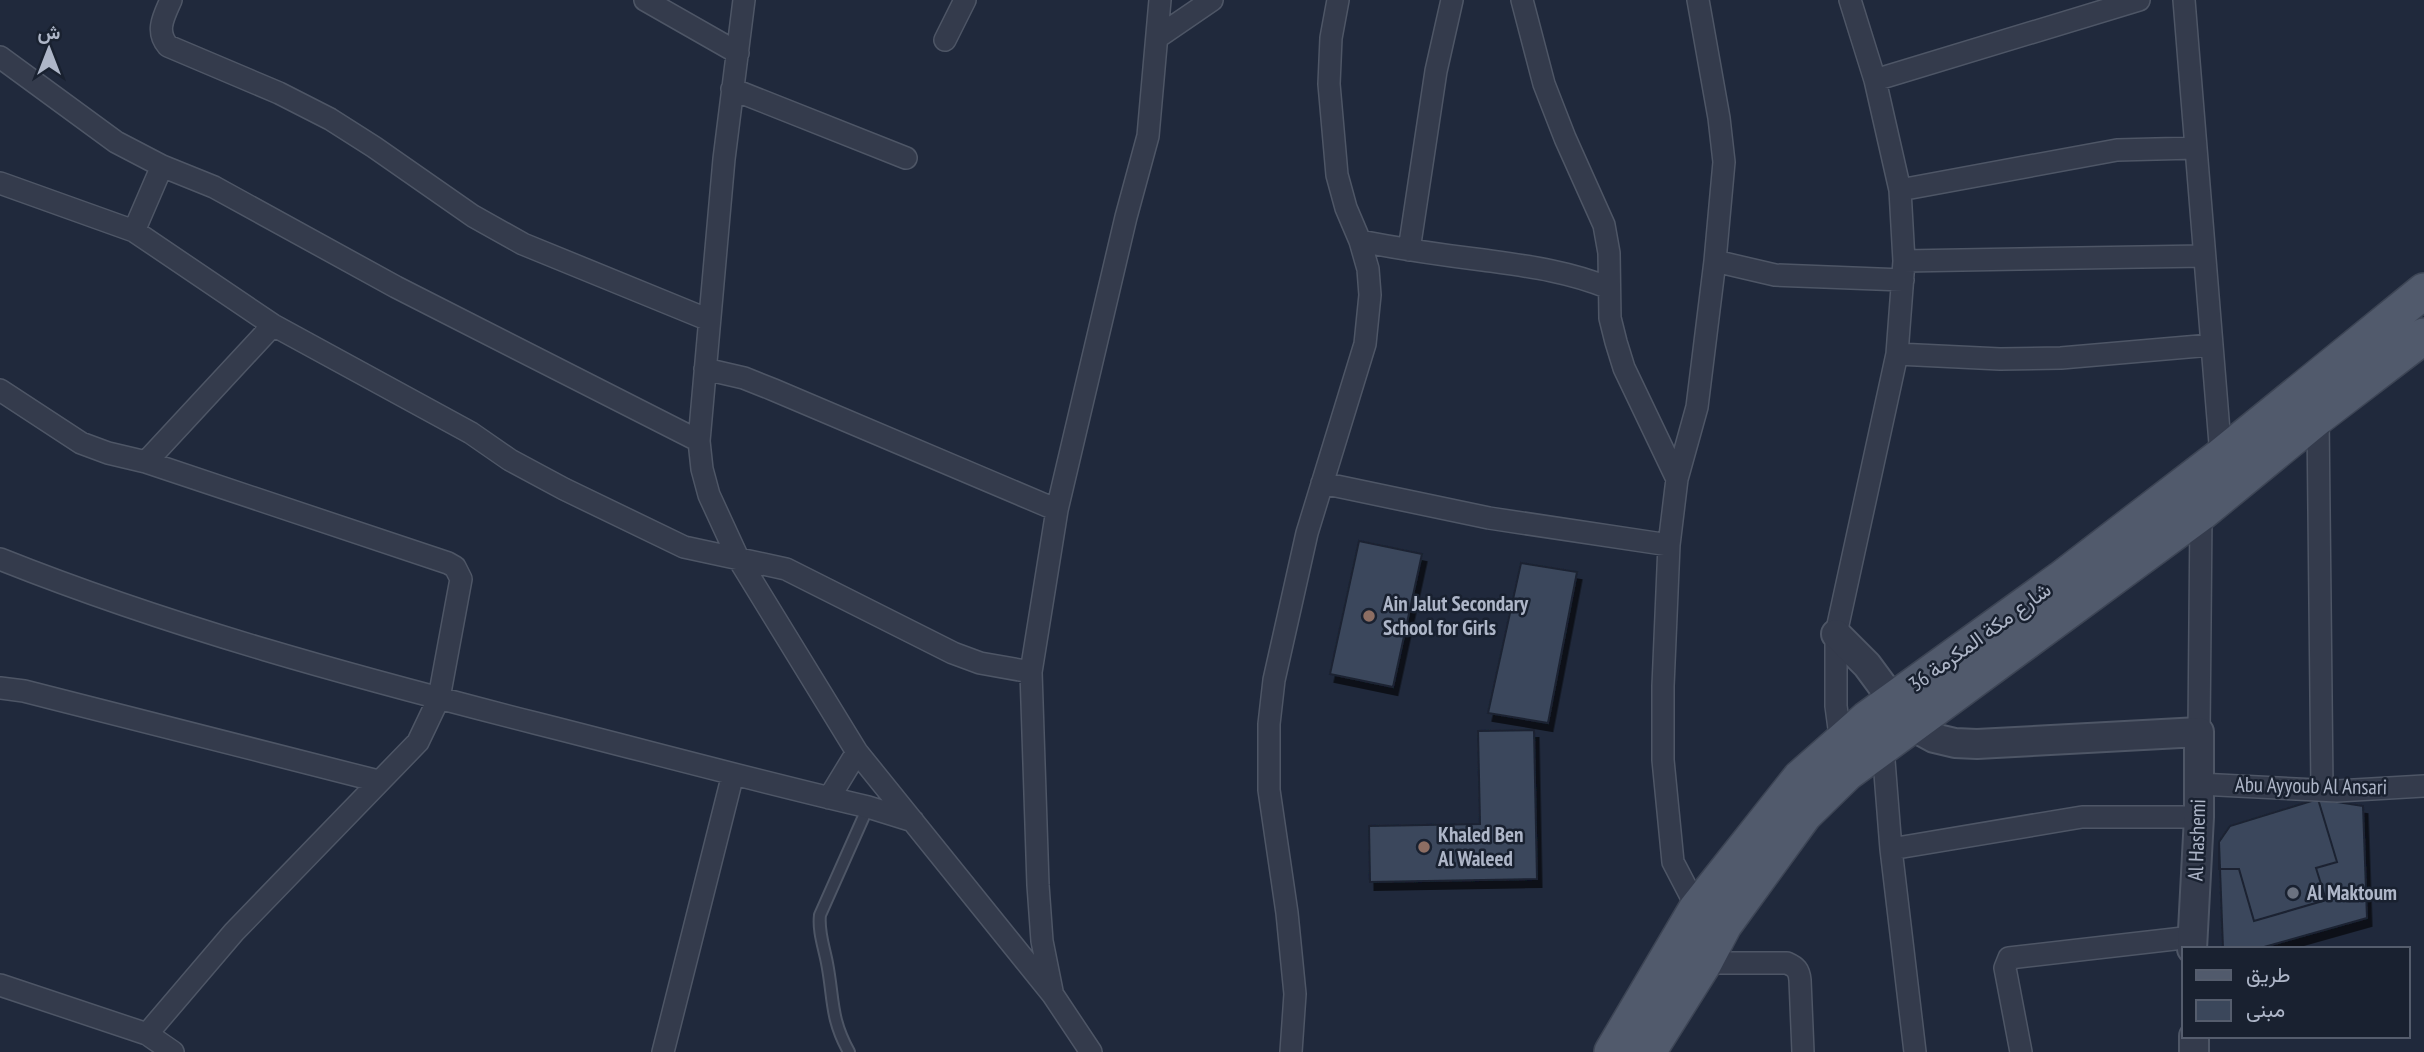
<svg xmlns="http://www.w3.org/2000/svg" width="2424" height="1052" font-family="'PT Sans Narrow',Vazirmatn,sans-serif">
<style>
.building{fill:#3b475b;stroke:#1b2332;stroke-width:2;filter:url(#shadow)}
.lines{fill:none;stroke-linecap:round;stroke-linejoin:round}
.service-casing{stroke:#4e5666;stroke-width:14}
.minor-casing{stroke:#4e5666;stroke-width:24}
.tertiary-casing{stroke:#4e5666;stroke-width:32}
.primary-casing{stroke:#3d4555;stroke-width:38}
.service{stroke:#343b4c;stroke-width:10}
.minor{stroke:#343b4c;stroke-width:21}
.tertiary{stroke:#343b4c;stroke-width:28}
.primary{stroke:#515a6c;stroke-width:35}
.education-dot{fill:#8d6e63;stroke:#192130;stroke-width:2.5}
.worship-dot{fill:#6b7280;stroke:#192130;stroke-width:2.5}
.labels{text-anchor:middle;stroke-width:5;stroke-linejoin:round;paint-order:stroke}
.poi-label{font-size:21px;font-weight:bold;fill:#aeb6c8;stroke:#192130;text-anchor:start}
.street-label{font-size:21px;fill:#aeb6c8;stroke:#192130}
</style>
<defs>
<filter id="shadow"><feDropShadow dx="4.5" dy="8" stdDeviation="0" flood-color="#0009"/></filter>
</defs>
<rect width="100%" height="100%" fill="#20293c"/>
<path class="building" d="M 1359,541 L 1422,554 L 1393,687 L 1330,674 Z
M 1521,563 L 1577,572 L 1548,723 L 1488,713 Z
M 1534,730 L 1537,879 L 1370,882 L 1369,826 L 1480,824 L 1478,731 Z
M 2318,799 L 2363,806 L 2367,918 L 2257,949 L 2223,949 L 2219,842 L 2230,826 Z
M 2318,799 L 2337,862 L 2316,868 L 2326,900 L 2254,921 L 2239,869 L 2219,869 L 2219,842 L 2230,826 Z"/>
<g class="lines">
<defs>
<path id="service" d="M 849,1052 C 830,1018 834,999 827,963 C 824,947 818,931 820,915 L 868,807"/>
<path id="minor" d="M 171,0 C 164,16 155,31 168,46 L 279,93 L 330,119 L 374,147 L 473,216 L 523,244 L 709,320
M 645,0 L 738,53
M 744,0 L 724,159 L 699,441 L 702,469 L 709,495 L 738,558 L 857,752 L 1053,995 L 1091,1052
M 1522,0 L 1544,84 L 1565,138 L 1604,225 L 1609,253 L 1610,318 L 1616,342 L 1624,368 L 1677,479 L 1669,545 L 1663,686 L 1663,760 L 1673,862 L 1697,908
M 2184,0 L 2221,456
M 1158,37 L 1212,0
M 945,40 L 965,0
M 0,57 L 116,142 L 162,166 L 214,187 L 396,287 L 699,441
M 1875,80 L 2139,0
M 732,89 L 906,158
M 0,183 L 134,231 L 273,325 L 471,433 L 510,460 L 564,489 L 684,547 L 786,569 L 953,653 L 980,663 L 1031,672
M 1900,190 L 2117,150 L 2195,148
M 134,231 L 162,166
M 1360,241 C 1401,249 1442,255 1483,260 C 1526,266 1568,271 1609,288
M 1409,250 L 1436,71 L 1452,0
M 1715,261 L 1775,275 L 1903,280
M 1904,261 L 2204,256
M 1897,354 L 2000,359 L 2061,358 L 2211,345
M 705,369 L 744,378 L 774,390 L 1057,510
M 0,390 L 81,443 L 108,453 L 146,462 L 448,563 L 455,567 L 461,579 L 439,698 L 418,742 L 234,932 L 147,1034
M 2318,417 L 2322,789
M 146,462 L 273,325
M 1677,479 L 1697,407 L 1715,261 L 1724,162 L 1719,118 L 1698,0
M 1322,483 L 1489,518 L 1669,545
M 0,559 C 173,628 355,677 535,723 C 646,751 756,781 868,807 L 913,821
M 0,688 L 24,691 L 378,781
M 2199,732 L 2201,513
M 1883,748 L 1891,849 L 1915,1052
M 1842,751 L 1836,706 L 1836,634 L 1897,354 L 1904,261 L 1900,190 L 1875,80 L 1850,0
M 2199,784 L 2337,791 L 2424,786
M 829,798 L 857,752
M 1891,849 L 2082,817 L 2199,817
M 1704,963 L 1787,963 C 1796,967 1799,970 1800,980 L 1803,1052
M 0,985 L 147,1034 L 173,1052
M 1052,991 L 1042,941 L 1038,885 L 1031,672 L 1057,510 L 1126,217 L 1148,136 L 1160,0
M 663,1052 L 733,774
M 1291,1052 L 1295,994 L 1287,913 L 1269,790 L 1269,724 L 1274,680 L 1307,533 L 1365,344 L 1370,295 L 1368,269 L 1360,241 L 1346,208 L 1337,175 L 1329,84 L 1331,38 L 1338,0
M 2021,1052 L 2005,968 L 2009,958 L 2192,937"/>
<path id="tertiary" d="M 1836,634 L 1867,665 L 1912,726 L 1934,738 L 1955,743 L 1977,744 L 2199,732 L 2199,817 L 2192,949
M 2194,1036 L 2194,1052"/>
<path id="primary" d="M 1612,1052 L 1697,908 L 1800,778 L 1867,719 L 2061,579 L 2221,456 L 2424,291
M 1648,1052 L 1704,963 L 1724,925 L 1804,815 L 1847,773 L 2201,513 L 2318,417 L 2424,336"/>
</defs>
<use href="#service" class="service-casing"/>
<use href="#minor" class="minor-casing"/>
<use href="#tertiary" class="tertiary-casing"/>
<use href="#primary" class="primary-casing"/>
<use href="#service" class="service"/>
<use href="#minor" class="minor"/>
<use href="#tertiary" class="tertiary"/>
<use href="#primary" class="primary"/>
</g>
<g class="education-dot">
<circle cx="1369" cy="616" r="7"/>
<circle cx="1424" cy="847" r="7"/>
</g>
<circle class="worship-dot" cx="2293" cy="893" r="7"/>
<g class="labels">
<g class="poi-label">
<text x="1383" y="611">Ain Jalut Secondary<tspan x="1383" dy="24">School for Girls</tspan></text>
<text x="1438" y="842">Khaled Ben<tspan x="1438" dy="24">Al Waleed</tspan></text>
<text x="2307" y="900">Al Maktoum</text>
</g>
<g class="street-label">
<text transform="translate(1980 637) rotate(-36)" y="7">شارع مكة المكرمة 36</text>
<text transform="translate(2311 786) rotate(1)" y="7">Abu Ayyoub Al Ansari</text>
<text transform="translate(2197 840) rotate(-88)" y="7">Al Hashemi</text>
</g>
</g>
<rect x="2182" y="947" width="228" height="91" fill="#192130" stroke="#555d6d" stroke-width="2"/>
<rect x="2196" y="970" width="35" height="10" fill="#515a6c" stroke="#555d6d" stroke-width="2"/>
<text x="2246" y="982" font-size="21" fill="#aeb6c8">طريق</text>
<rect x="2196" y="1000" width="35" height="21" fill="#3b475b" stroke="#555d6d" stroke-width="2"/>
<text x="2246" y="1017" font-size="21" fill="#aeb6c8">مبنى</text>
<g transform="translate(49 49)" stroke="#192130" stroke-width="5" paint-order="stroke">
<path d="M0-5L12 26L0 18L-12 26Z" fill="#aeb6c8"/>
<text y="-10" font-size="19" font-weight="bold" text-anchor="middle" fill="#aeb6c8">ش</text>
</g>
</svg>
